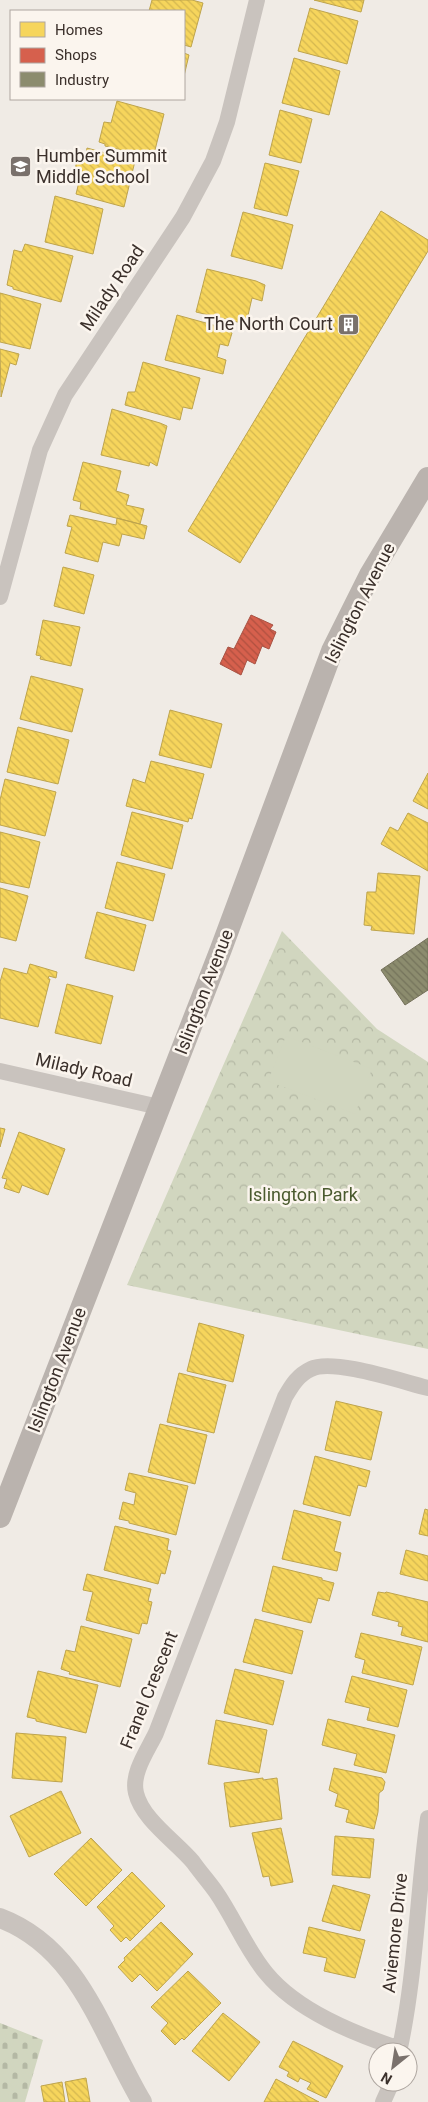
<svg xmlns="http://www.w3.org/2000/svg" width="428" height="2102" font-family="Roboto,sans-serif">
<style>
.cemetery{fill:url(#cemetery-stones)}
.park{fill:url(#park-crowns)}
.pitch{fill:#d1d6bf}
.homes{fill:url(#homes-back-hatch);stroke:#bea44d}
.shops{fill:url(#shops-back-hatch);stroke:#a85243}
.industry{fill:url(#industry-back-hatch);stroke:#74705a}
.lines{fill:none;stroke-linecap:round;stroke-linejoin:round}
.minor{stroke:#c9c3be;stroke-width:16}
.tertiary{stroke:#c9c3be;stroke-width:20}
.secondary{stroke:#bab3ae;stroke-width:22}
.labels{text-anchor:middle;stroke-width:5;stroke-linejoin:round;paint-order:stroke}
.poi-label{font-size:18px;fill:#3b302b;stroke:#fbf5ee;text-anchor:start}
.street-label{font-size:18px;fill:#3b302b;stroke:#fbf5ee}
.park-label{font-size:18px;fill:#4a5a2e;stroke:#fbf5ee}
</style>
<defs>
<pattern id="cemetery-stones" width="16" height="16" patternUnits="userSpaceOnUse" patternTransform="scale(1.25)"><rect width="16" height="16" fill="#d1d6bf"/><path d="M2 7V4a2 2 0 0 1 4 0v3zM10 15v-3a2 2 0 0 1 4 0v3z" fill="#b4b8a4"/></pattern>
<pattern id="park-crowns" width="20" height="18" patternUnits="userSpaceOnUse" patternTransform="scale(1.25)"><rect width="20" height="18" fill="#d1d6bf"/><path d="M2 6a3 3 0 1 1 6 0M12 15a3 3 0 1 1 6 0" fill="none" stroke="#b4b8a4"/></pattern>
<pattern id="homes-back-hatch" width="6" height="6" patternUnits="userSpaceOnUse" patternTransform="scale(1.25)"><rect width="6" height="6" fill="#f6d55c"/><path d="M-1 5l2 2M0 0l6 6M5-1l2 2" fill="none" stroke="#d4b750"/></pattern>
<pattern id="shops-back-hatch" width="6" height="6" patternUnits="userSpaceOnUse" patternTransform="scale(1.25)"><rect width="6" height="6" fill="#d6604d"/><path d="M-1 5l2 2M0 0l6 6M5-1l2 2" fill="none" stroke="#af5040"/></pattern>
<pattern id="industry-back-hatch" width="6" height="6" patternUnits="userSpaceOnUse" patternTransform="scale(1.25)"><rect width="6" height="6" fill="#8c8c6e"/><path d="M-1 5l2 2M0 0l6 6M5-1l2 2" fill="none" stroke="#74735b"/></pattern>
</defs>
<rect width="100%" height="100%" fill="#f0ebe5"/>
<path class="cemetery" d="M 0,2023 L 43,2040 L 25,2102 L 0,2102 Z"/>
<path class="park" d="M 282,931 L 377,1029 L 428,1062 L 428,1349 L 127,1285 Z"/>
<path class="pitch" d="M 286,1036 L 372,1069 L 355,1114 L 268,1081 Z"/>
<path class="homes" d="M 152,0 L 192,0 L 203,3 L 191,47 L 184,45 L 184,11 L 149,11 Z
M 314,0 L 364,0 L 361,12 Z
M 310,8 L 358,21 L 347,64 L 298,51 Z
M 184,53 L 189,55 L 184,76 Z
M 294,58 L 340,71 L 329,115 L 282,103 Z
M 117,101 L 164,114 L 153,158 L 105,146 L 105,144 L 99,142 L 104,122 L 111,123 Z
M 280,110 L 312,119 L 301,163 L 269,155 Z
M 87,148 L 135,161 L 124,207 L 76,194 L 82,170 L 75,169 L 79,153 L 86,154 Z
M 265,163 L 299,171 L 287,216 L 254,208 Z
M 55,196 L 103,209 L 93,254 L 45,242 Z
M 381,211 L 428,240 L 428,251 L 240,563 L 188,531 Z
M 243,212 L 293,225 L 282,269 L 231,256 Z
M 25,244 L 73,256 L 61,302 L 13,289 L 13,287 L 7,285 L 14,250 L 22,252 Z
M 207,269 L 256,281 L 265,285 L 262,301 L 252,298 L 246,324 L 196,312 Z
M 0,293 L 41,304 L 30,349 L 0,342 Z
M 177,315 L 224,328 L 232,333 L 228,346 L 220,344 L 217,357 L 226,360 L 223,374 L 165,360 Z
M 0,349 L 19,354 L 16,365 L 10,363 L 1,397 Z
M 143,362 L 200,378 L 192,409 L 183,407 L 180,420 L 125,405 L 128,392 L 135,392 Z
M 112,409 L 160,423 L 167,426 L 157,466 L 150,462 L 149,466 L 101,455 Z
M 83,462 L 121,471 L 116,491 L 129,495 L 126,505 L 144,509 L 140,524 L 80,509 L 81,502 L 73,500 Z
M 70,515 L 116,525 L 117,518 L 147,526 L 144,539 L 122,534 L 119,546 L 103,542 L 98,562 L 65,553 L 72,527 L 67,526 Z
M 63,567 L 94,575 L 84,614 L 54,606 Z
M 43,620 L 80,627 L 71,666 L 40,659 L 41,656 L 36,655 Z
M 31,676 L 83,689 L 72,732 L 20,719 Z
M 170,710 L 222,724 L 211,768 L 159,755 Z
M 18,727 L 69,740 L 58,784 L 7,772 Z
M 151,761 L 204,774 L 192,819 L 189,818 L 188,822 L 126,806 L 133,779 L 145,783 Z
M 428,773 L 428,809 L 413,801 Z
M 5,779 L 56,792 L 45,836 L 0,825 L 0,800 Z
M 132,812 L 183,825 L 172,869 L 121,855 Z
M 408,813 L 428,823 L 428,871 L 381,844 L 390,827 L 398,831 Z
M 0,832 L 40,842 L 29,888 L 0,882 Z
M 117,862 L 165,874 L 153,921 L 105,908 Z
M 378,873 L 420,876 L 414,934 L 371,930 L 372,926 L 364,925 L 367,892 L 376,892 Z
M 0,888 L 28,896 L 16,941 L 0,937 Z
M 97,912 L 146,925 L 134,971 L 85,958 Z
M 30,964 L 57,972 L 56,978 L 49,976 L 48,979 L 50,979 L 38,1027 L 0,1018 L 0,982 L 4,968 L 27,974 Z
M 67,984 L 113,996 L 101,1044 L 55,1033 Z
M 0,1128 L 5,1129 L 0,1147 Z
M 19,1132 L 65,1149 L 48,1195 L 22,1185 L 19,1193 L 4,1188 L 7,1179 L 2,1178 Z
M 199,1323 L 244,1335 L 233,1382 L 187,1371 Z
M 179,1373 L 226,1385 L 214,1433 L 167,1422 Z
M 336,1401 L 382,1412 L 371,1460 L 325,1450 Z
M 160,1424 L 207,1435 L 195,1484 L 148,1472 Z
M 315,1456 L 370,1471 L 366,1487 L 358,1485 L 350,1516 L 303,1504 Z
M 129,1473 L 188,1486 L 176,1535 L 129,1523 L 129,1521 L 119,1519 L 123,1502 L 134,1505 L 136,1493 L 125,1490 Z
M 425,1509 L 428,1510 L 428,1536 L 419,1534 Z
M 294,1510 L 341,1522 L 334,1551 L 341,1553 L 337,1571 L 282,1559 Z
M 115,1526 L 169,1539 L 167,1550 L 171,1551 L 165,1574 L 161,1573 L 158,1584 L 104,1570 Z
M 406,1550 L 428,1556 L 428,1581 L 400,1574 Z
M 273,1566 L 322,1578 L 322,1580 L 334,1583 L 329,1601 L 318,1598 L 311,1623 L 262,1611 Z
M 87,1574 L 151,1589 L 148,1601 L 152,1602 L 147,1624 L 142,1623 L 139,1634 L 86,1620 L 93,1592 L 83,1590 Z
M 378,1592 L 385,1593 L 386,1592 L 428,1602 L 428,1642 L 401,1635 L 403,1627 L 398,1626 L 399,1622 L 372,1615 Z
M 255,1619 L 303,1631 L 292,1674 L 243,1662 Z
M 81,1626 L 132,1639 L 120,1687 L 69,1674 L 70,1672 L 61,1669 L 66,1650 L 75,1652 Z
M 361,1633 L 422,1647 L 413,1685 L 362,1673 L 365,1660 L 355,1657 Z
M 235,1669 L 284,1681 L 273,1725 L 224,1713 Z
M 38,1671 L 98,1685 L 86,1733 L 36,1721 L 36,1719 L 27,1717 Z
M 352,1676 L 407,1690 L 398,1727 L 367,1720 L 370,1708 L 345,1702 Z
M 328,1719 L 395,1735 L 386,1773 L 354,1765 L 357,1754 L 322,1745 Z
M 216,1720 L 267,1730 L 259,1773 L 208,1764 Z
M 16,1733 L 66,1737 L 62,1782 L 12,1778 Z
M 334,1768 L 382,1778 L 385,1782 L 383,1790 L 379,1793 L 378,1812 L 374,1829 L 346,1822 L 349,1810 L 335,1806 L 338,1794 L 329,1790 Z
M 263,1778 L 263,1780 L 277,1778 L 282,1819 L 230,1827 L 224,1783 Z
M 61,1791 L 81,1833 L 29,1857 L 10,1816 Z
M 281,1828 L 293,1882 L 271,1886 L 269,1876 L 263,1877 L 252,1833 Z
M 335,1836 L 374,1839 L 370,1878 L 332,1875 Z
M 91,1838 L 122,1870 L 86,1906 L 54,1874 Z
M 132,1872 L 165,1906 L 130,1941 L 126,1937 L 121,1942 L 110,1930 L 114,1926 L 97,1907 Z
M 333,1885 L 370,1895 L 360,1931 L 322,1921 Z
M 161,1922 L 193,1954 L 157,1991 L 140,1974 L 132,1982 L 118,1967 L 125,1960 L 124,1958 Z
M 309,1927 L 365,1940 L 355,1978 L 324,1971 L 327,1958 L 303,1953 Z
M 188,1971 L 221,2003 L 184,2040 L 182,2038 L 175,2045 L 161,2031 L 168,2023 L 151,2007 Z
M 223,2013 L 260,2042 L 229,2081 L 192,2051 Z
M 293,2041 L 343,2066 L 326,2098 L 307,2089 L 311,2083 L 300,2078 L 298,2082 L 287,2076 L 289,2072 L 279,2067 Z
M 86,2078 L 90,2102 L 69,2102 L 65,2082 Z
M 276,2079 L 319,2102 L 264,2102 Z
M 62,2082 L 65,2102 L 44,2102 L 41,2086 Z"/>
<path class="shops" d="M 251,615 L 273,625 L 270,629 L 276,632 L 269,649 L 262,646 L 255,664 L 247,660 L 241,675 L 220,664 L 228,647 L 234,649 Z"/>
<path class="industry" d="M 428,938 L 428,990 L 405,1005 L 381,970 Z"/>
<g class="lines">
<path class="minor" d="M 0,597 L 40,450 L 65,395 L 183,217 L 213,161 L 227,122 L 257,0
M 0,1071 L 159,1107
M 400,2049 C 355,2034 297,2011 266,1973 C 246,1949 234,1918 216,1892 C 209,1882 200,1872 193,1862 C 175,1841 142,1819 136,1793 C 131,1773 148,1750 156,1733 L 285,1397 C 292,1385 298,1375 311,1369 C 333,1358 403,1382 428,1388
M 399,2052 C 416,1975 417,1896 428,1818
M 383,2102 L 392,2082"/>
<path class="tertiary" d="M 0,1918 C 80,1948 102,2035 142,2102"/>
<path class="secondary" d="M 0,1517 L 221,949 L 332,651 L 370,575 L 428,478"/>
</g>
<defs>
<symbol id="school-square" viewBox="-11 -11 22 22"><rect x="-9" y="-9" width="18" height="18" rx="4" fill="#7a716c" stroke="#fbf5ee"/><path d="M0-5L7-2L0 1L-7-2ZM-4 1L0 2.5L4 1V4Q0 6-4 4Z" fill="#fff"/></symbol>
<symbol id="building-square" viewBox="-11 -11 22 22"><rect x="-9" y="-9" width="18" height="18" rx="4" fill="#7a716c" stroke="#fbf5ee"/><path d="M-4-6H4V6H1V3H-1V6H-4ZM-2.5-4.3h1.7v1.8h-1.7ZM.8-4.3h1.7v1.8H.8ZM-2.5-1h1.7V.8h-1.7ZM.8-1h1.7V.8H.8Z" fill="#fff"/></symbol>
</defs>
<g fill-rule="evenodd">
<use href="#school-square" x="8" y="154" width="25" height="25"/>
<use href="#building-square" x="336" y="312" width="25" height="25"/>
</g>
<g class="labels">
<g class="poi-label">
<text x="36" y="162">Humber Summit<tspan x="36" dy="21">Middle School</tspan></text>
<text x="333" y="330" text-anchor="end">The North Court</text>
</g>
<g class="street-label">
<text transform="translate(112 288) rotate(-56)" y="6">Milady Road</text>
<text transform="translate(360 603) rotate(-63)" y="6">Islington Avenue</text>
<text transform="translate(204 992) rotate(-69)" y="6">Islington Avenue</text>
<text transform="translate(84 1070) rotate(13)" y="6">Milady Road</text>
<text transform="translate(57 1370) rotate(-69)" y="6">Islington Avenue</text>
<text transform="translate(149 1690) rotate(-68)" y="6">Franel Crescent</text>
<text transform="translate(395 1933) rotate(-84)" y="6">Aviemore Drive</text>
</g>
<g class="park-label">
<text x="303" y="1201">Islington Park</text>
</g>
</g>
<rect x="10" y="10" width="175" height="90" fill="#fbf5ee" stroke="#aea6a0"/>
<rect x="20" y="22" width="25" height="15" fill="#f6d55c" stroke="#aea6a0"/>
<text x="55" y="35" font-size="15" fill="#3b302b">Homes</text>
<rect x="20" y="48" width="25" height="15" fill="#d6604d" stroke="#aea6a0"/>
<text x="55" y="60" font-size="15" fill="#3b302b">Shops</text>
<rect x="20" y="72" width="25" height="15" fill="#8c8c6e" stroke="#aea6a0"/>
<text x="55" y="85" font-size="15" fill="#3b302b">Industry</text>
<g transform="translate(393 2067) rotate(210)"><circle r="24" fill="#fbf5ee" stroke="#aea6a0"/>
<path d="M0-4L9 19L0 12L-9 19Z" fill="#7a716c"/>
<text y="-8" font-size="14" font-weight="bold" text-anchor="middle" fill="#3b302b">N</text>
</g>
</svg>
